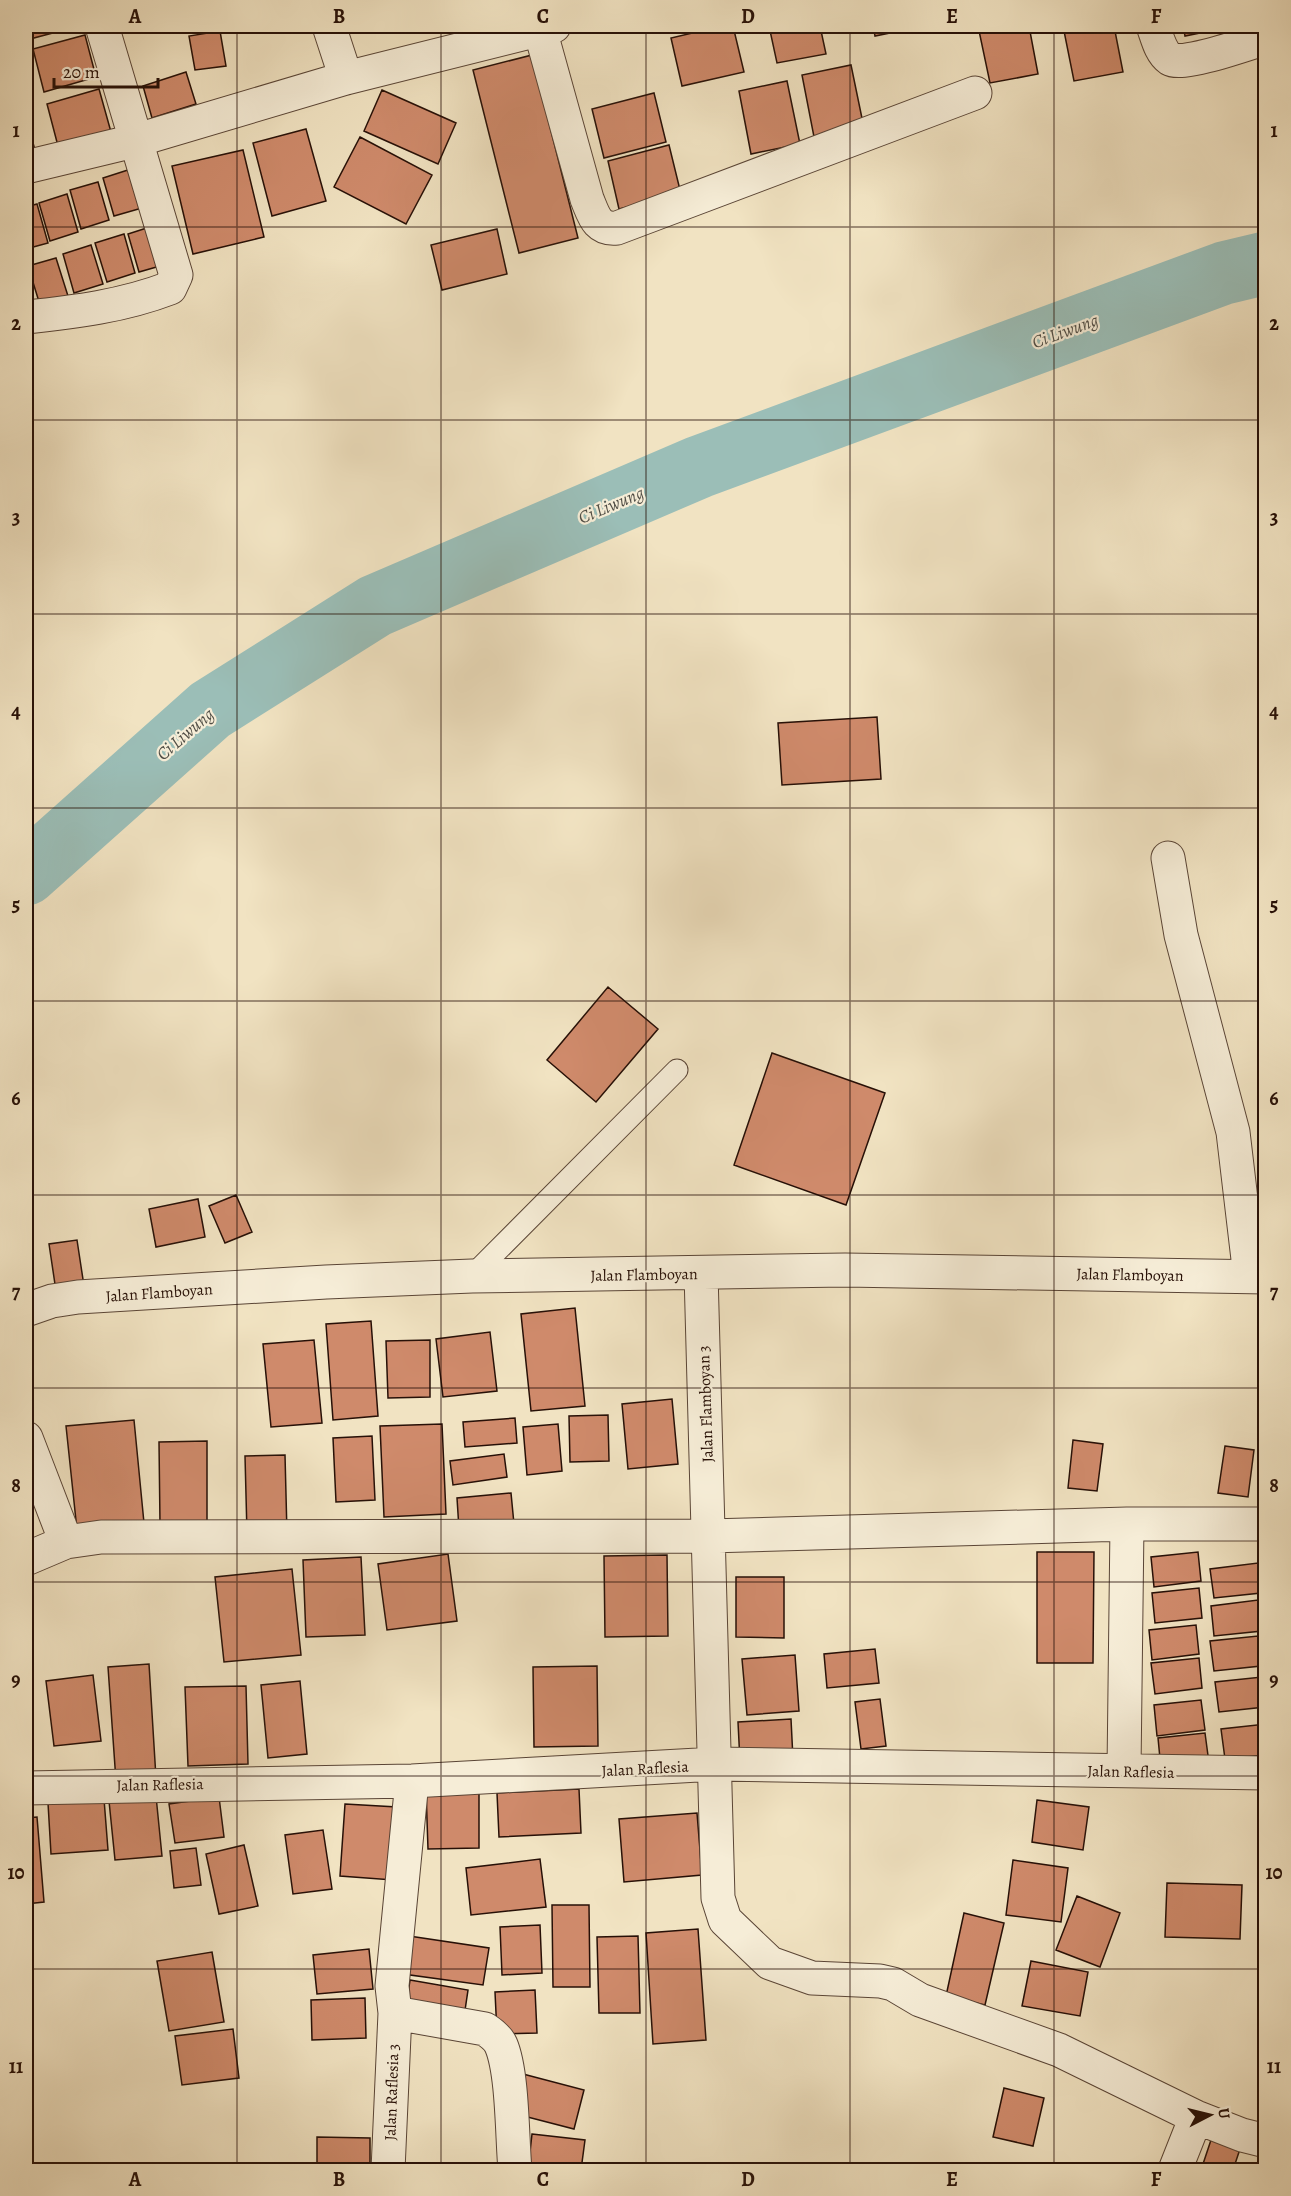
<svg xmlns="http://www.w3.org/2000/svg" width="1291" height="2196" font-family="Alegreya,serif">
<style>
.lines{fill:none;stroke-linecap:round;stroke-linejoin:round}
.river{stroke:#9bbeb7;stroke-width:63}
.building{fill:#cf8a6b;stroke:#271007;stroke-width:1.5}
.service-casing{stroke:#5a4536;stroke-width:23}
.minor-casing{stroke:#5a4536;stroke-width:35}
.service{stroke:#f6edd7;stroke-width:21}
.minor{stroke:#f6edd7;stroke-width:33}
.grid{fill:none;stroke:#271007;stroke-width:1.5;stroke-opacity:0.55}
.labels{text-anchor:middle;stroke-width:4.5;stroke-linejoin:round;paint-order:stroke}
.street-label{font-size:16px;fill:#271007;stroke:#f6edd7}
.water-label{font-size:18px;font-style:italic;fill:#504d45;stroke:#f6edd7}
.neatline{fill:none;stroke:#271007;stroke-width:2}
.grid-label{font-size:20px;text-anchor:middle;font-weight:bold;fill:#271007}
</style>
<rect width="100%" height="100%" fill="#f1e3c2"/>
<filter id="stains"><feTurbulence type="fractalNoise" baseFrequency=".00333" numOctaves="4"/><feColorMatrix values="0 0 0 0 .2 0 0 0 0 .09 0 0 0 0 .02 0 0 0 .5 -.17"/></filter>
<radialGradient id="worn" r=".72"><stop offset=".6" stop-color="#630" stop-opacity="0"/><stop offset="1" stop-color="#630" stop-opacity=".3"/></radialGradient>
<g class="lines">
<path class="river" d="M 26,874 L 210,710 L 375,606 L 699,467 L 1224,273 L 1266,263"/>
</g>
<path class="building" d="M 26,26 L 79,26 L 30,39 Z
M 243,26 L 266,26 L 244,31 Z
M 722,26 L 733,26 L 744,72 L 682,86 L 671,38 Z
M 769,26 L 820,26 L 826,54 L 777,63 Z
M 873,26 L 924,26 L 875,36 Z
M 978,26 L 1029,26 L 1038,74 L 990,83 Z
M 1063,26 L 1114,26 L 1123,72 L 1074,81 Z
M 1183,26 L 1234,26 L 1185,36 Z
M 220,31 L 226,66 L 195,70 L 189,36 Z
M 85,35 L 96,77 L 44,92 L 33,49 Z
M 532,55 L 578,238 L 519,253 L 473,70 Z
M 851,65 L 864,128 L 814,137 L 802,75 Z
M 186,72 L 196,104 L 152,118 L 143,86 Z
M 787,81 L 800,144 L 751,154 L 739,91 Z
M 99,89 L 111,132 L 58,146 L 47,104 Z
M 382,90 L 456,123 L 438,164 L 364,131 Z
M 654,93 L 666,142 L 604,158 L 592,109 Z
M 26,117 L 36,154 L 26,157 Z
M 306,129 L 326,201 L 272,216 L 253,143 Z
M 360,137 L 432,175 L 406,224 L 334,187 Z
M 669,145 L 681,194 L 619,209 L 608,161 Z
M 243,150 L 264,237 L 193,254 L 172,166 Z
M 131,169 L 142,208 L 114,216 L 103,178 Z
M 98,182 L 109,220 L 81,229 L 70,190 Z
M 67,194 L 78,232 L 50,241 L 39,203 Z
M 37,204 L 48,243 L 26,249 L 26,207 Z
M 156,225 L 167,264 L 139,272 L 128,234 Z
M 497,229 L 507,274 L 442,290 L 431,245 Z
M 124,234 L 135,273 L 107,282 L 95,243 Z
M 91,245 L 103,284 L 74,293 L 63,254 Z
M 56,258 L 68,296 L 40,305 L 28,266 Z
M 877,717 L 881,779 L 782,785 L 778,723 Z
M 608,987 L 658,1029 L 596,1102 L 547,1060 Z
M 772,1053 L 885,1093 L 846,1205 L 734,1165 Z
M 236,1195 L 252,1232 L 225,1243 L 209,1206 Z
M 198,1199 L 205,1237 L 156,1247 L 149,1209 Z
M 77,1240 L 84,1286 L 56,1291 L 49,1244 Z
M 575,1308 L 585,1406 L 531,1411 L 521,1314 Z
M 371,1321 L 378,1416 L 333,1420 L 326,1324 Z
M 490,1332 L 497,1391 L 443,1397 L 436,1339 Z
M 314,1340 L 322,1423 L 271,1427 L 263,1344 Z
M 430,1340 L 430,1397 L 388,1398 L 386,1341 Z
M 672,1399 L 678,1464 L 628,1469 L 622,1404 Z
M 608,1415 L 609,1461 L 570,1462 L 569,1416 Z
M 515,1418 L 517,1443 L 465,1447 L 463,1422 Z
M 134,1420 L 144,1523 L 77,1530 L 66,1426 Z
M 442,1424 L 446,1514 L 384,1517 L 380,1426 Z
M 558,1424 L 562,1471 L 527,1475 L 523,1427 Z
M 372,1436 L 375,1500 L 336,1502 L 333,1438 Z
M 1073,1440 L 1103,1444 L 1097,1491 L 1068,1488 Z
M 207,1441 L 207,1524 L 160,1524 L 159,1442 Z
M 1225,1446 L 1254,1450 L 1248,1497 L 1218,1493 Z
M 504,1454 L 507,1477 L 453,1485 L 450,1461 Z
M 285,1455 L 287,1534 L 247,1534 L 245,1456 Z
M 511,1493 L 514,1524 L 459,1529 L 457,1498 Z
M 1037,1552 L 1094,1552 L 1093,1663 L 1037,1663 Z
M 1198,1552 L 1201,1581 L 1154,1587 L 1151,1557 Z
M 448,1554 L 457,1621 L 387,1630 L 378,1564 Z
M 667,1555 L 668,1636 L 605,1637 L 604,1556 Z
M 361,1557 L 365,1635 L 306,1637 L 303,1560 Z
M 1258,1563 L 1261,1593 L 1214,1598 L 1210,1569 Z
M 292,1569 L 301,1655 L 224,1662 L 215,1577 Z
M 736,1577 L 784,1577 L 784,1638 L 736,1637 Z
M 1199,1588 L 1202,1618 L 1155,1623 L 1152,1593 Z
M 1258,1600 L 1262,1631 L 1214,1636 L 1211,1606 Z
M 1196,1625 L 1199,1654 L 1152,1660 L 1149,1630 Z
M 1258,1636 L 1261,1666 L 1214,1671 L 1210,1641 Z
M 875,1649 L 879,1683 L 827,1688 L 824,1654 Z
M 795,1655 L 799,1711 L 747,1715 L 742,1659 Z
M 1199,1658 L 1202,1688 L 1155,1694 L 1151,1663 Z
M 149,1664 L 156,1778 L 116,1781 L 108,1667 Z
M 597,1666 L 598,1746 L 534,1747 L 533,1667 Z
M 93,1675 L 101,1741 L 54,1746 L 46,1681 Z
M 1262,1677 L 1265,1707 L 1219,1712 L 1215,1682 Z
M 300,1681 L 307,1754 L 268,1758 L 261,1685 Z
M 246,1686 L 248,1764 L 188,1766 L 185,1687 Z
M 880,1699 L 886,1746 L 861,1749 L 855,1702 Z
M 1201,1700 L 1205,1730 L 1157,1736 L 1154,1705 Z
M 791,1719 L 793,1759 L 740,1762 L 738,1722 Z
M 1266,1724 L 1266,1755 L 1225,1759 L 1221,1729 Z
M 1205,1733 L 1209,1763 L 1161,1769 L 1158,1738 Z
M 479,1789 L 479,1848 L 428,1849 L 426,1790 Z
M 579,1789 L 581,1833 L 499,1837 L 497,1793 Z
M 156,1796 L 162,1856 L 115,1860 L 109,1801 Z
M 219,1797 L 224,1837 L 175,1843 L 169,1804 Z
M 104,1799 L 108,1850 L 51,1854 L 48,1803 Z
M 1037,1800 L 1089,1807 L 1083,1850 L 1032,1842 Z
M 345,1804 L 397,1807 L 393,1880 L 340,1876 Z
M 697,1813 L 702,1875 L 624,1882 L 619,1819 Z
M 37,1817 L 44,1902 L 26,1904 L 26,1818 Z
M 1264,1818 L 1266,1818 L 1266,1878 Z
M 323,1830 L 332,1889 L 293,1894 L 285,1835 Z
M 244,1845 L 258,1906 L 219,1914 L 206,1854 Z
M 196,1848 L 201,1885 L 174,1888 L 170,1851 Z
M 540,1859 L 546,1907 L 471,1915 L 466,1868 Z
M 1013,1860 L 1068,1868 L 1061,1922 L 1006,1915 Z
M 1167,1883 L 1242,1885 L 1240,1939 L 1165,1937 Z
M 1077,1896 L 1120,1913 L 1100,1967 L 1056,1950 Z
M 552,1905 L 589,1905 L 590,1987 L 553,1987 Z
M 964,1913 L 1004,1923 L 985,2005 L 946,1996 Z
M 540,1925 L 542,1973 L 502,1975 L 500,1927 Z
M 698,1929 L 706,2040 L 653,2044 L 646,1933 Z
M 409,1936 L 489,1948 L 483,1985 L 403,1974 Z
M 638,1936 L 640,2013 L 599,2013 L 597,1937 Z
M 369,1949 L 373,1989 L 317,1994 L 313,1955 Z
M 212,1952 L 224,2022 L 169,2031 L 157,1961 Z
M 1031,1961 L 1088,1972 L 1080,2016 L 1022,2006 Z
M 410,1980 L 468,1990 L 464,2017 L 406,2008 Z
M 535,1990 L 537,2033 L 497,2034 L 495,1992 Z
M 365,1998 L 366,2038 L 312,2040 L 311,2000 Z
M 233,2029 L 239,2078 L 182,2085 L 175,2036 Z
M 523,2074 L 584,2090 L 574,2129 L 512,2113 Z
M 1004,2088 L 1044,2098 L 1033,2146 L 993,2137 Z
M 532,2134 L 585,2140 L 581,2170 L 528,2170 Z
M 317,2137 L 370,2138 L 370,2170 L 317,2170 Z
M 1211,2140 L 1240,2149 L 1233,2170 L 1201,2170 Z"/>
<g class="lines">
<defs>
<path id="service" d="M 472,1276 L 677,1070"/>
<path id="minor" d="M 329,26 L 346,78
M 539,26 L 587,199 C 594,216 597,230 617,228 L 975,93
M 1153,26 C 1157,36 1160,52 1170,59 C 1183,67 1249,43 1266,38
M 26,167 L 134,141 L 346,78 L 554,26
M 26,317 C 75,312 123,306 170,288 L 176,275 L 102,26
M 1168,858 L 1181,935 L 1233,1132 L 1250,1276
M 701,1273 L 718,1898 L 725,1920 L 770,1963 L 812,1978 L 880,1981 L 893,1984 L 920,2000 L 1059,2050 L 1196,2117 L 1242,2135 L 1266,2141
M 26,1310 L 52,1301 L 78,1297 L 326,1282 L 472,1276 L 845,1270 L 1266,1277
M 26,1438 L 66,1542
M 26,1559 L 66,1542 L 101,1537 L 709,1536 L 1127,1524 L 1266,1524
M 1124,1770 L 1127,1524
M 412,1781 L 392,1986 L 395,2013 L 485,2029 C 491,2033 498,2038 501,2045 C 513,2073 512,2139 515,2170
M 26,1788 L 412,1781 L 716,1764 L 1266,1773
M 388,2170 L 395,2013
M 1175,2170 L 1196,2117"/>
</defs>
<use href="#service" class="service-casing"/>
<use href="#minor" class="minor-casing"/>
<use href="#service" class="service"/>
<use href="#minor" class="minor"/>
</g>
<path class="grid" d="M 237,26 L 237,2170M 441,26 L 441,2170M 646,26 L 646,2170M 850,26 L 850,2170M 1054,26 L 1054,2170M 26,227 L 1266,227M 26,420 L 1266,420M 26,614 L 1266,614M 26,808 L 1266,808M 26,1001 L 1266,1001M 26,1195 L 1266,1195M 26,1388 L 1266,1388M 26,1582 L 1266,1582M 26,1776 L 1266,1776M 26,1969 L 1266,1969"/>
<g class="labels">
<g class="street-label">
<text transform="translate(644 1274) rotate(-1)" y="6">Jalan Flamboyan</text>
<text transform="translate(1130 1274) rotate(1)" y="6">Jalan Flamboyan</text>
<text transform="translate(159 1292) rotate(-4)" y="6">Jalan Flamboyan</text>
<text transform="translate(705 1404) rotate(-92)" y="6">Jalan Flamboyan 3</text>
<text transform="translate(645 1768) rotate(-3)" y="6">Jalan Raflesia</text>
<text transform="translate(1131 1771) rotate(1)" y="6">Jalan Raflesia</text>
<text transform="translate(160 1784) rotate(-1)" y="6">Jalan Raflesia</text>
<text transform="translate(391 2092) rotate(-88)" y="6">Jalan Raflesia 3</text>
</g>
<g class="water-label">
<text transform="translate(1065 331) rotate(-20)" y="6">Ci Liwung</text>
<text transform="translate(611 505) rotate(-23)" y="6">Ci Liwung</text>
<text transform="translate(185 734) rotate(-41)" y="6">Ci Liwung</text>
</g>
</g>
<rect width="1291" height="2196" fill="none" stroke="#f1e3c2" stroke-width="66"/>
<g transform="translate(1210 2115) rotate(83)" stroke="#f6edd7" stroke-width="4.5" paint-order="stroke">
<path d="M0-4.5L10 22L0 15L-10 22Z" fill="#271007"/>
<text y="-9" font-size="16" font-weight="bold" text-anchor="middle" fill="#271007">U</text>
</g>
<path d="M54 78v9h104v-9" fill="none" stroke="#271007" stroke-width="3"/>
<text x="63" y="78" font-size="18" fill="#271007" stroke="#f6edd7" stroke-width="4.5" paint-order="stroke">20 m</text>
<rect x="33" y="33" width="1225" height="2130" class="neatline"/>
<g class="grid-label">
<text x="135" y="23">A</text>
<text x="339" y="23">B</text>
<text x="543" y="23">C</text>
<text x="748" y="23">D</text>
<text x="952" y="23">E</text>
<text x="1156" y="23">F</text>
<text x="16" y="137">1</text>
<text x="1274" y="137">1</text>
<text x="16" y="330">2</text>
<text x="1274" y="330">2</text>
<text x="16" y="524">3</text>
<text x="1274" y="524">3</text>
<text x="16" y="718">4</text>
<text x="1274" y="718">4</text>
<text x="16" y="911">5</text>
<text x="1274" y="911">5</text>
<text x="16" y="1105">6</text>
<text x="1274" y="1105">6</text>
<text x="16" y="1298">7</text>
<text x="1274" y="1298">7</text>
<text x="16" y="1492">8</text>
<text x="1274" y="1492">8</text>
<text x="16" y="1686">9</text>
<text x="1274" y="1686">9</text>
<text x="16" y="1879">10</text>
<text x="1274" y="1879">10</text>
<text x="16" y="2073">11</text>
<text x="1274" y="2073">11</text>
<text x="135" y="2186">A</text>
<text x="339" y="2186">B</text>
<text x="543" y="2186">C</text>
<text x="748" y="2186">D</text>
<text x="952" y="2186">E</text>
<text x="1156" y="2186">F</text>
</g>
<rect width="100%" height="100%" filter="url(#stains)"/>
<rect width="100%" height="100%" fill="url(#worn)"/>
</svg>
